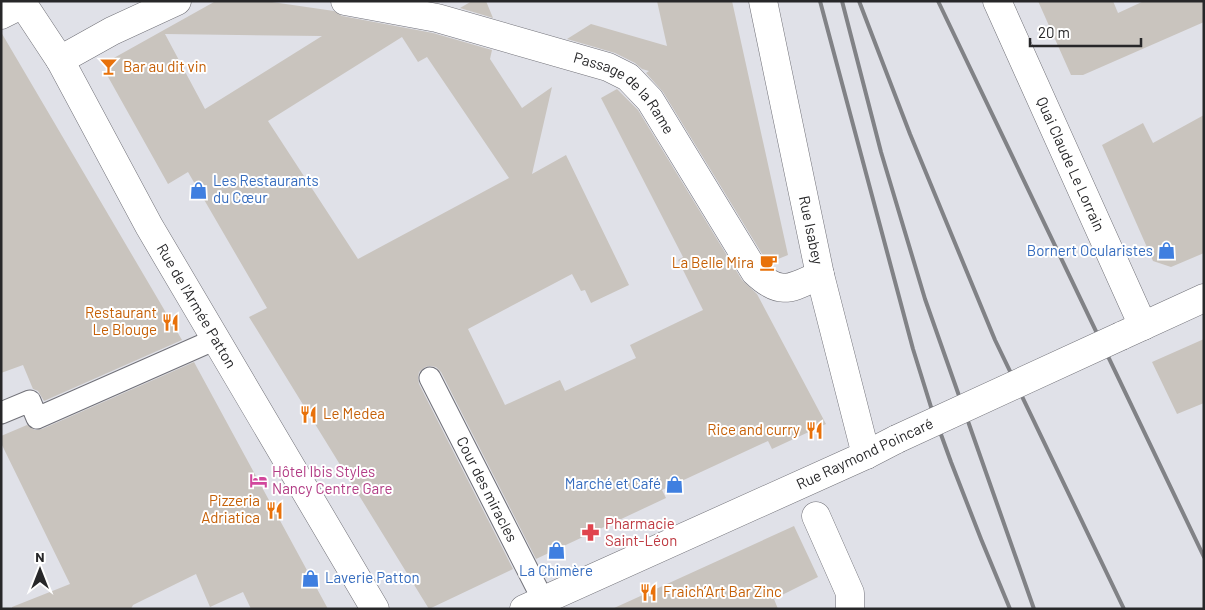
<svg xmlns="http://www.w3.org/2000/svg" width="1205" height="610" font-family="Barlow,sans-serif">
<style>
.building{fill:#c9c4be;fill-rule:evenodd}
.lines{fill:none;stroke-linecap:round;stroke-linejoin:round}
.service-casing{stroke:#717178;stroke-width:23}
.pedestrian-casing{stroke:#717178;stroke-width:29}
.minor-casing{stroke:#717178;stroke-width:29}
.secondary-casing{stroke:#717178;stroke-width:29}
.service{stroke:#fff;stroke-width:21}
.pedestrian{stroke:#fff;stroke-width:28}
.minor{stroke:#fff;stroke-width:28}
.secondary{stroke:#fff;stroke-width:28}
.rail{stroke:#818286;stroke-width:4}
.secondary-bridge-casing{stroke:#717178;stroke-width:29;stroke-linecap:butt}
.secondary-bridge{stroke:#fff;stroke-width:28}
.labels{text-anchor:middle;stroke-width:4;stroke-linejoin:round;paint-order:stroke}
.food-label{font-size:15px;fill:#c56008;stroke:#fff;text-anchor:end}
.street-label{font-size:15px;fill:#272729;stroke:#fff}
.shop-label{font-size:15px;fill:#366cbe;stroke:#fff;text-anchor:start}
.hotel-label{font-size:15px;fill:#b23c85;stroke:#fff;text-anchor:start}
.health-label{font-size:15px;fill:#be3a42;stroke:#fff;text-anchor:start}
</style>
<rect width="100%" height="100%" fill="#e0e1e8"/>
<path class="building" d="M 472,1 L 486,1 L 493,18 L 460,8 Z
M 657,1 L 732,1 L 788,255 L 768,263 L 767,262 L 663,92 L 646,73 L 649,71 L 642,69 L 635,63 L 615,53 L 567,39 L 591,24 L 667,46 Z
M 1038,1 L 1113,1 L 1118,13 L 1144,1 L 1204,1 L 1204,22 L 1083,75 L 1071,75 Z
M 214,2 L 272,2 L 334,11 L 342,16 L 433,33 L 492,50 L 490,59 L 522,108 L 552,87 L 532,174 L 566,155 L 629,285 L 591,303 L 585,290 L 581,291 L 572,274 L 468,329 L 505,405 L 560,380 L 565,391 L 636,358 L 630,345 L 703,310 L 678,260 L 683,257 L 601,98 L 617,89 L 638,110 L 742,280 L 757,294 L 826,424 L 772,449 L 768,441 L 688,478 L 662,490 L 666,498 L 536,559 L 441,372 L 436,367 L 430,366 L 425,367 L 419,372 L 418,378 L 419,384 L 513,569 L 429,609 L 249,317 L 267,308 L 188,172 L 168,184 L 107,75 L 112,59 ZM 165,34 L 322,36 L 205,109 ZM 402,37 L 418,62 L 427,57 L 509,178 L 358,259 L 268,121 Z
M 1,32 L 182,340 L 44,401 L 38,391 L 33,389 L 23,365 L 1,373 Z
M 1204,115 L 1204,253 L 1171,267 L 1153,261 L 1102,145 L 1143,123 L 1153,143 Z
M 1204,339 L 1204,403 L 1177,414 L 1152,362 Z
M 194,362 L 328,609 L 251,609 L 243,592 L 210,607 L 196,574 L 133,605 L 131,609 L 12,609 L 12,607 L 70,584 L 1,443 L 1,436 L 27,425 L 35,430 L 42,429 Z
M 794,526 L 818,577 L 774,599 L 778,609 L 612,609 Z"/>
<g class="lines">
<defs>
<g id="service">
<path id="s1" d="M 430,378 L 543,600"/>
<path d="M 1,413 L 30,401 L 37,418 L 216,339"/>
</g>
<path id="pedestrian" d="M 816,516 L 850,593 L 850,609"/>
<g id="minor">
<path id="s2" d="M 345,1 L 437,18 L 608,67 L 628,77 L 650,100 L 755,272 C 781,297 791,288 820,275"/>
<path id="s3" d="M 763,1 L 820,275 L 866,455"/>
<path id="s4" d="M 997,1 L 1143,326"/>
<path d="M 1,15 L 23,4"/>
<path d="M 60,60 L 112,31 L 177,1"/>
</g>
<g id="secondary">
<path id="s5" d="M 21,1 L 60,60 L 149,226 L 375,609"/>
<path d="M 1121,336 L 1204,298"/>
<path d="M 524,609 L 866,455 L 897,439"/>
</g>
</defs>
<use href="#service" class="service-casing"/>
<use href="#pedestrian" class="pedestrian-casing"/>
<use href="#minor" class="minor-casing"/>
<use href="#secondary" class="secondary-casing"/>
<use href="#service" class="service"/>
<use href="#pedestrian" class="pedestrian"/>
<use href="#minor" class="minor"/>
<use href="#secondary" class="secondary"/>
<path class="rail" d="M 820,1 L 913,349 L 931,407 L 951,462 L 981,539 L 1010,609
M 842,1 L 881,152 L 925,299 L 1034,609
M 859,1 L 910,134 L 995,340 L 1124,609
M 938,1 L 1204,557"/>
<defs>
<path id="secondary-bridge" d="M 897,439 L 1121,336"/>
</defs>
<use href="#secondary-bridge" class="secondary-bridge-casing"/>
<use href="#secondary-bridge" class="secondary-bridge"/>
</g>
<defs>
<symbol id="bar-bare" viewBox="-9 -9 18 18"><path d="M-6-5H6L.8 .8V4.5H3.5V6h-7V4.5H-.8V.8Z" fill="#e8710a" stroke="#fff" stroke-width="2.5" paint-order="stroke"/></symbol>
<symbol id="shop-bare" viewBox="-9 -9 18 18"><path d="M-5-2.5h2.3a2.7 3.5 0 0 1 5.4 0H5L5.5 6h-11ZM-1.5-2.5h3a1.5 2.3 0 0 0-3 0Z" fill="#3f7fe0" stroke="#fff" stroke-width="2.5" paint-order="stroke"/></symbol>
<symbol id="cafe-bare" viewBox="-9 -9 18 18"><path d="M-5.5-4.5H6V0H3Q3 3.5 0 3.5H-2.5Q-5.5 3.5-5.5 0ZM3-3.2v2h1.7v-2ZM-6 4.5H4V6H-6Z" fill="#e8710a" stroke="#fff" stroke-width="2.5" paint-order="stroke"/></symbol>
<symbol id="restaurant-bare" viewBox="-9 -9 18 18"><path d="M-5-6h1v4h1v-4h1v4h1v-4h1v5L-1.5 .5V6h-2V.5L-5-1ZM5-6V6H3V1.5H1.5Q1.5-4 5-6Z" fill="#e8710a" stroke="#fff" stroke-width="2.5" paint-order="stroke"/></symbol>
<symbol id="hotel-bare" viewBox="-9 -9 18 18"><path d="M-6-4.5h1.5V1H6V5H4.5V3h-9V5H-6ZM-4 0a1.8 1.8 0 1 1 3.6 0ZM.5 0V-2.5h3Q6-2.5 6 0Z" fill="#d1479c" stroke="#fff" stroke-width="2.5" paint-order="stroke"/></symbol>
<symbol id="pharmacy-bare" viewBox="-9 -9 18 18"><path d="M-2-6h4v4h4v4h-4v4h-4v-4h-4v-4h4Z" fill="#e0444e" stroke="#fff" stroke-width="2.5" paint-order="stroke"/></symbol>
</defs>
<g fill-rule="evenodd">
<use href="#bar-bare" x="96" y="54" width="25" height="25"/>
<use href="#shop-bare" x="186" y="178" width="25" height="25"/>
<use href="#shop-bare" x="1154" y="238" width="25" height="25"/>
<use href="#cafe-bare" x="756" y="250" width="25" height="25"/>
<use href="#restaurant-bare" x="158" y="310" width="25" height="25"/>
<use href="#restaurant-bare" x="296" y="402" width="25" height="25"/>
<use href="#restaurant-bare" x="802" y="418" width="25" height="25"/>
<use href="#hotel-bare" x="246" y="468" width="25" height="25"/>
<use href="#shop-bare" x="662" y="472" width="25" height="25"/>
<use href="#restaurant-bare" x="262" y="498" width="25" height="25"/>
<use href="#pharmacy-bare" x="578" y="520" width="25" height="25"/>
<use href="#shop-bare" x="544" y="538" width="25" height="25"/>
<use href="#shop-bare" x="298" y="566" width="25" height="25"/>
<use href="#restaurant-bare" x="636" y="580" width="25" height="25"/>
</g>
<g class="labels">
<g class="food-label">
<text x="123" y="72" text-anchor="start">Bar au dit vin</text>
<text x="754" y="268">La Belle Mira</text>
<text x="157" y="318">Restaurant<tspan x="157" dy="17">Le Blouge</tspan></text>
<text x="323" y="419" text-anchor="start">Le Medea</text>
<text x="800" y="435">Rice and curry</text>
<text x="260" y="506">Pizzeria<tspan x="260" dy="17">Adriatica</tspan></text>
<text x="663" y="597" text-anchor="start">Fraich’Art Bar Zinc</text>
</g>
<g class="street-label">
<text dy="5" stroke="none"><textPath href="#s2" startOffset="300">Passage de la Rame</textPath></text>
<text dy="5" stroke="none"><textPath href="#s4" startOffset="179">Quai Claude Le Lorrain</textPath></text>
<text dy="5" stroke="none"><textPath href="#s3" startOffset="234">Rue Isabey</textPath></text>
<text dy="5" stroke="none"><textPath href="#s5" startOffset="352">Rue de l'Armée Patton</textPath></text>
<text transform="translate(865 454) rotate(-25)" y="5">Rue Raymond Poincaré</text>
<text dy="5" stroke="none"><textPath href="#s1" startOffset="125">Cour des miracles</textPath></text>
</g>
<g class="shop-label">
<text x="213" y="186">Les Restaurants<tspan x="213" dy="17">du Cœur</tspan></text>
<text x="1153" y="256" text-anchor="end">Bornert Ocularistes</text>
<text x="661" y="489" text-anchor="end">Marché et Café</text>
<text x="556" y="576" text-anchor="middle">La Chimère</text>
<text x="325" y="583">Laverie Patton</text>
</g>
<g class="hotel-label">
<text x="272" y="477">Hôtel Ibis Styles<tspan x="272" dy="17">Nancy Centre Gare</tspan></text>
</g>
<g class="health-label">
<text x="605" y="529">Pharmacie<tspan x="605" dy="17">Saint-Léon</tspan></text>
</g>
</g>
<rect width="1205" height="610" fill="none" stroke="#272729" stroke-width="5"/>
<g transform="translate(40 570)" stroke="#ffffff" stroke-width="4" paint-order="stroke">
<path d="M0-4L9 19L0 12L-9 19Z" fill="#272729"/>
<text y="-8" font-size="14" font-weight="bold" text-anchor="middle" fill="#272729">N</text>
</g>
<path d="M1030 38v8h111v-8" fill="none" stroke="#272729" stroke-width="2.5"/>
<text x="1038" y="38" font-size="15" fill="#272729" stroke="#ffffff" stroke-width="4" paint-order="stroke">20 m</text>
</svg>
